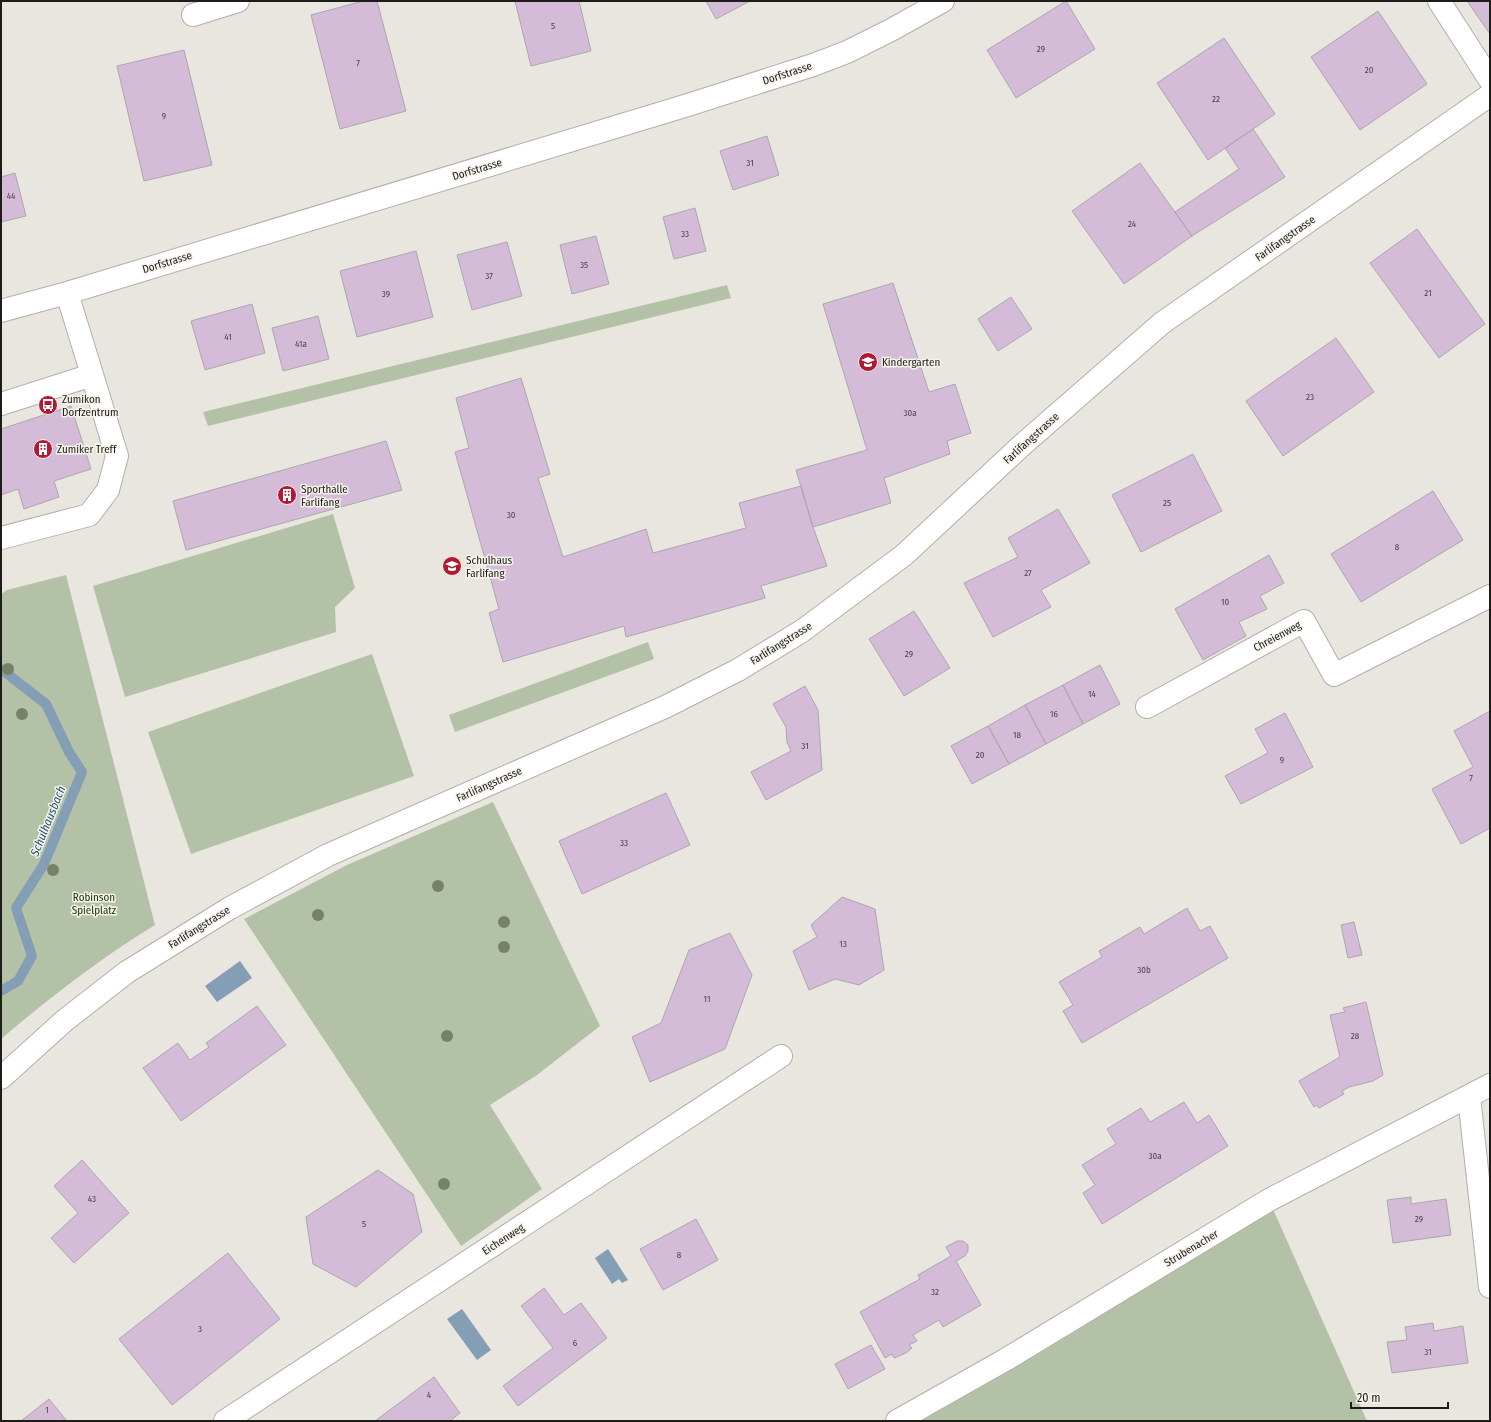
<svg xmlns="http://www.w3.org/2000/svg" width="1491" height="1422" font-family="'Fira Sans Condensed',sans-serif">
<style>
.green{fill:#b3c2a7}
.water{fill:#839eb5}
.lines{fill:none;stroke-linecap:round;stroke-linejoin:round}
.stream{stroke:#839eb5;stroke-width:10}
.building{fill:#d4bbd7;stroke:#aca7ad}
.minor-casing{stroke:#b2afa8;stroke-width:24}
.minor{stroke:#fff;stroke-width:22}
.tree{fill:#778264}
.labels{text-anchor:middle;stroke-width:3;stroke-linejoin:round;paint-order:stroke}
.number-label{font-size:9px;fill:#4b4448}
.street-label{font-size:11px;fill:#1d1c19;stroke:#f6f3eb}
.poi-label{font-size:11px;fill:#1d1c19;stroke:#f6f3eb;text-anchor:start}
.park-label{font-size:11px;fill:#1b3000;stroke:#f6f3eb}
.water-label{font-size:12px;font-style:italic;fill:#214f71;stroke:#f6f3eb}
</style>
<rect width="100%" height="100%" fill="#e8e6de"/>
<path class="green" d="M 727,285 L 731,298 L 208,426 L 203,412 Z
M 333,514 L 355,588 L 335,607 L 336,632 L 125,697 L 93,586 Z
M 66,575 L 155,925 C 101,958 49,998 1,1039 L 1,594 L 7,590 Z
M 648,642 L 654,659 L 455,732 L 449,715 Z
M 372,654 L 414,776 L 191,854 L 148,732 Z
M 493,802 L 600,1026 L 537,1075 L 490,1105 L 542,1189 L 461,1246 L 244,919 L 347,865 Z
M 1269,1200 L 1367,1421 L 897,1421 Z"/>
<path class="water" d="M 240,961 L 252,978 L 217,1002 L 205,986 Z
M 608,1249 L 628,1280 L 622,1283 L 619,1279 L 612,1284 L 595,1258 Z
M 462,1309 L 491,1350 L 477,1360 L 447,1319 Z"/>
<g class="lines">
<path class="stream" d="M 1,669 L 46,704 L 69,752 L 82,772 L 44,864 L 16,908 L 32,956 L 18,981 L 1,991"/>
</g>
<path class="building" d="M 363,1 L 377,1 L 406,111 L 340,129 L 311,15 Z
M 515,1 L 579,1 L 591,51 L 531,66 Z
M 706,1 L 750,1 L 716,19 Z
M 1066,1 L 1095,49 L 1016,98 L 987,50 Z
M 1467,1 L 1490,1 L 1490,34 Z
M 1378,11 L 1427,84 L 1360,130 L 1311,57 Z
M 1224,38 L 1275,114 L 1208,160 L 1157,83 Z
M 184,50 L 212,165 L 144,181 L 117,66 Z
M 1253,129 L 1285,177 L 1192,236 L 1175,212 L 1239,169 L 1225,148 Z
M 767,136 L 779,175 L 733,190 L 720,151 Z
M 1140,163 L 1192,236 L 1124,284 L 1072,211 Z
M 15,173 L 26,216 L 1,222 L 1,177 Z
M 695,208 L 706,251 L 674,259 L 663,217 Z
M 1417,229 L 1485,324 L 1439,358 L 1370,263 Z
M 596,236 L 609,284 L 572,294 L 560,245 Z
M 507,242 L 522,296 L 472,310 L 457,255 Z
M 416,251 L 433,317 L 357,337 L 340,271 Z
M 893,283 L 929,392 L 955,384 L 971,433 L 947,441 L 950,454 L 884,478 L 891,503 L 813,527 L 796,470 L 867,450 L 823,304 Z
M 1011,297 L 1032,329 L 998,351 L 978,319 Z
M 252,304 L 265,353 L 205,370 L 191,321 Z
M 318,316 L 329,359 L 283,371 L 272,328 Z
M 1336,338 L 1374,392 L 1283,456 L 1246,401 Z
M 521,378 L 550,474 L 538,478 L 563,557 L 646,529 L 653,553 L 746,528 L 739,503 L 801,486 L 813,527 L 827,566 L 761,586 L 765,598 L 626,637 L 624,626 L 503,662 L 489,613 L 499,609 L 455,452 L 469,448 L 456,398 Z
M 71,406 L 91,469 L 54,481 L 59,497 L 24,509 L 18,489 L 1,495 L 1,429 Z
M 386,441 L 402,490 L 186,550 L 173,501 Z
M 1193,454 L 1222,511 L 1141,552 L 1112,495 Z
M 1433,491 L 1463,540 L 1361,602 L 1331,554 Z
M 1058,509 L 1090,563 L 1041,590 L 1051,607 L 993,637 L 964,583 L 1018,557 L 1008,538 Z
M 1269,555 L 1284,583 L 1260,596 L 1267,609 L 1239,622 L 1246,636 L 1203,660 L 1175,609 Z
M 914,611 L 950,668 L 904,696 L 869,639 Z
M 1100,665 L 1120,704 L 1083,724 L 1063,685 Z
M 1063,685 L 1083,724 L 1046,744 L 1025,705 Z
M 805,686 L 818,710 L 822,770 L 766,800 L 751,772 L 791,751 L 787,742 L 786,727 L 773,704 Z
M 1025,705 L 1046,744 L 1009,764 L 988,726 Z
M 1490,711 L 1490,828 L 1461,844 L 1432,789 L 1473,767 L 1454,731 Z
M 1285,713 L 1313,767 L 1241,804 L 1225,776 L 1268,753 L 1255,729 Z
M 988,726 L 1009,764 L 972,784 L 951,746 Z
M 666,793 L 690,845 L 582,894 L 559,841 Z
M 842,897 L 875,909 L 884,970 L 859,985 L 835,979 L 809,990 L 793,951 L 817,937 L 811,925 Z
M 1187,908 L 1200,931 L 1210,926 L 1228,958 L 1082,1043 L 1063,1011 L 1073,1005 L 1059,982 L 1102,957 L 1099,951 L 1140,927 L 1144,934 Z
M 1354,922 L 1362,955 L 1348,958 L 1341,925 Z
M 730,933 L 752,975 L 725,1049 L 650,1082 L 632,1037 L 661,1023 L 689,950 Z
M 1366,1002 L 1383,1075 L 1373,1081 L 1349,1087 L 1342,1091 L 1344,1094 L 1319,1108 L 1317,1105 L 1314,1107 L 1299,1081 L 1340,1057 L 1330,1015 L 1345,1012 L 1343,1008 Z
M 257,1006 L 286,1045 L 181,1121 L 143,1068 L 178,1043 L 190,1060 L 209,1047 L 206,1043 Z
M 1184,1102 L 1197,1123 L 1209,1115 L 1228,1146 L 1102,1224 L 1083,1193 L 1095,1185 L 1082,1165 L 1116,1144 L 1107,1129 L 1141,1108 L 1150,1122 Z
M 82,1160 L 129,1213 L 74,1263 L 51,1238 L 78,1213 L 54,1186 Z
M 378,1170 L 413,1194 L 422,1232 L 356,1287 L 313,1264 L 306,1217 Z
M 1411,1197 L 1411,1204 L 1446,1199 L 1451,1235 L 1393,1243 L 1387,1200 Z
M 696,1219 L 718,1260 L 663,1290 L 640,1249 Z
M 957,1241 L 963,1241 L 968,1245 L 968,1251 L 965,1256 L 956,1261 L 981,1305 L 943,1327 L 939,1320 L 913,1335 L 917,1341 L 909,1345 L 912,1348 L 906,1353 L 894,1358 L 892,1354 L 885,1358 L 860,1312 L 920,1279 L 918,1275 L 951,1256 L 946,1247 Z
M 228,1253 L 280,1319 L 172,1405 L 119,1339 Z
M 544,1288 L 564,1315 L 581,1303 L 607,1338 L 518,1406 L 503,1386 L 553,1348 L 521,1306 Z
M 1433,1323 L 1434,1331 L 1463,1326 L 1468,1363 L 1392,1373 L 1387,1342 L 1407,1340 L 1405,1327 Z
M 871,1345 L 885,1369 L 848,1389 L 835,1364 Z
M 434,1377 L 460,1413 L 450,1421 L 375,1421 Z
M 49,1399 L 67,1421 L 21,1421 Z"/>
<g class="lines">
<defs>
<path id="minor" d="M 1439,1 L 1490,80
M 193,15 L 238,1
M 1,311 L 67,293 L 688,105 L 813,65 L 847,52 L 893,29 L 943,1
M 1,404 L 92,375
M 1,538 L 89,515 L 108,490 L 117,456 L 67,293
M 1147,707 L 1304,621 L 1334,675 L 1490,596
M 1,1078 L 64,1021 L 127,972 L 230,908 L 328,855 L 665,707 L 738,670 L 802,631 L 904,555 L 1021,446 L 1162,323 L 1490,95
M 1469,1097 L 1490,1287
M 225,1421 L 781,1056
M 897,1421 L 1005,1360 L 1269,1200 L 1490,1085"/>
</defs>
<use href="#minor" class="minor-casing"/>
<use href="#minor" class="minor"/>
</g>
<g class="tree">
<circle cx="8" cy="669" r="6"/>
<circle cx="22" cy="714" r="6"/>
<circle cx="53" cy="870" r="6"/>
<circle cx="438" cy="886" r="6"/>
<circle cx="318" cy="915" r="6"/>
<circle cx="504" cy="922" r="6"/>
<circle cx="504" cy="947" r="6"/>
<circle cx="447" cy="1036" r="6"/>
<circle cx="444" cy="1184" r="6"/>
</g>
<defs>
<symbol id="school-disc" viewBox="-11 -11 22 22"><circle r="9.5" fill="#ae1a32" stroke="#f6f3eb"/><path d="M0-5L7-2L0 1L-7-2ZM-4 1L0 2.5L4 1V4Q0 6-4 4Z" fill="#fff"/></symbol>
<symbol id="bus-disc" viewBox="-11 -11 22 22"><circle r="9.5" fill="#ae1a32" stroke="#f6f3eb"/><path d="M-5-6H5V4H4V6H2V4H-2V6H-4V4H-5ZM-3.5-4V0h7V-4ZM-3.5 1.2v1.5H-2V1.2ZM2 1.2v1.5H3.5V1.2Z" fill="#fff"/></symbol>
<symbol id="building-disc" viewBox="-11 -11 22 22"><circle r="9.5" fill="#ae1a32" stroke="#f6f3eb"/><path d="M-4-6H4V6H1V3H-1V6H-4ZM-2.5-4.3h1.7v1.8h-1.7ZM.8-4.3h1.7v1.8H.8ZM-2.5-1h1.7V.8h-1.7ZM.8-1h1.7V.8H.8Z" fill="#fff"/></symbol>
</defs>
<g fill-rule="evenodd">
<use href="#school-disc" x="857" y="351" width="22" height="22"/>
<use href="#bus-disc" x="37" y="394" width="22" height="22"/>
<use href="#building-disc" x="32" y="438" width="22" height="22"/>
<use href="#building-disc" x="276" y="484" width="22" height="22"/>
<use href="#school-disc" x="441" y="555" width="22" height="22"/>
</g>
<g class="labels">
<g class="number-label">
<text x="553" y="29">5</text>
<text x="1041" y="52">29</text>
<text x="358" y="66">7</text>
<text x="1369" y="73">20</text>
<text x="1216" y="102">22</text>
<text x="164" y="119">9</text>
<text x="750" y="166">31</text>
<text x="11" y="199">44</text>
<text x="1132" y="227">24</text>
<text x="685" y="237">33</text>
<text x="584" y="268">35</text>
<text x="489" y="279">37</text>
<text x="1428" y="296">21</text>
<text x="386" y="297">39</text>
<text x="228" y="340">41</text>
<text x="301" y="347">41a</text>
<text x="1310" y="400">23</text>
<text x="910" y="416">30a</text>
<text x="1167" y="506">25</text>
<text x="511" y="518">30</text>
<text x="1397" y="550">8</text>
<text x="1028" y="576">27</text>
<text x="1225" y="605">10</text>
<text x="909" y="657">29</text>
<text x="1092" y="697">14</text>
<text x="1054" y="717">16</text>
<text x="1017" y="738">18</text>
<text x="805" y="749">31</text>
<text x="980" y="758">20</text>
<text x="1282" y="763">9</text>
<text x="1471" y="781">7</text>
<text x="624" y="846">33</text>
<text x="843" y="947">13</text>
<text x="1144" y="973">30b</text>
<text x="707" y="1002">11</text>
<text x="1355" y="1039">28</text>
<text x="1155" y="1159">30a</text>
<text x="92" y="1202">43</text>
<text x="1419" y="1222">29</text>
<text x="364" y="1227">5</text>
<text x="679" y="1258">8</text>
<text x="935" y="1295">32</text>
<text x="200" y="1332">3</text>
<text x="575" y="1346">6</text>
<text x="1428" y="1355">31</text>
<text x="429" y="1398">4</text>
<text x="47" y="1413">1</text>
</g>
<g class="street-label">
<text transform="translate(787 73) rotate(-18)" y="4">Dorfstrasse</text>
<text transform="translate(477 169) rotate(-17)" y="4">Dorfstrasse</text>
<text transform="translate(1285 238) rotate(-35)" y="4">Farlifangstrasse</text>
<text transform="translate(167 262) rotate(-17)" y="4">Dorfstrasse</text>
<text transform="translate(1031 438) rotate(-42)" y="4">Farlifangstrasse</text>
<text transform="translate(1277 636) rotate(-28)" y="4">Chreienweg</text>
<text transform="translate(781 643) rotate(-32)" y="4">Farlifangstrasse</text>
<text transform="translate(489 784) rotate(-24)" y="4">Farlifangstrasse</text>
<text transform="translate(199 927) rotate(-32)" y="4">Farlifangstrasse</text>
<text transform="translate(503 1239) rotate(-33)" y="4">Eichenweg</text>
<text transform="translate(1191 1248) rotate(-31)" y="4">Strubenacher</text>
</g>
<g class="poi-label">
<text x="882" y="366">Kindergarten</text>
<text x="62" y="403">Zumikon<tspan x="62" dy="13">Dorfzentrum</tspan></text>
<text x="57" y="453">Zumiker Treff</text>
<text x="301" y="493">Sporthalle<tspan x="301" dy="13">Farlifang</tspan></text>
<text x="466" y="564">Schulhaus<tspan x="466" dy="13">Farlifang</tspan></text>
</g>
<g class="park-label">
<text x="94" y="901">Robinson<tspan x="94" dy="13">Spielplatz</tspan></text>
</g>
<g class="water-label">
<text transform="translate(48 821) rotate(-68)" y="4">Schulhausbach</text>
</g>
</g>
<rect width="1491" height="1422" fill="none" stroke="#1d1c19" stroke-width="4"/>
<path d="M1351 1402v6h97v-6" fill="none" stroke="#1d1c19" stroke-width="2"/>
<text x="1357" y="1402" font-size="12" fill="#1d1c19" stroke="#f6f3eb" stroke-width="3" paint-order="stroke">20 m</text>
</svg>
